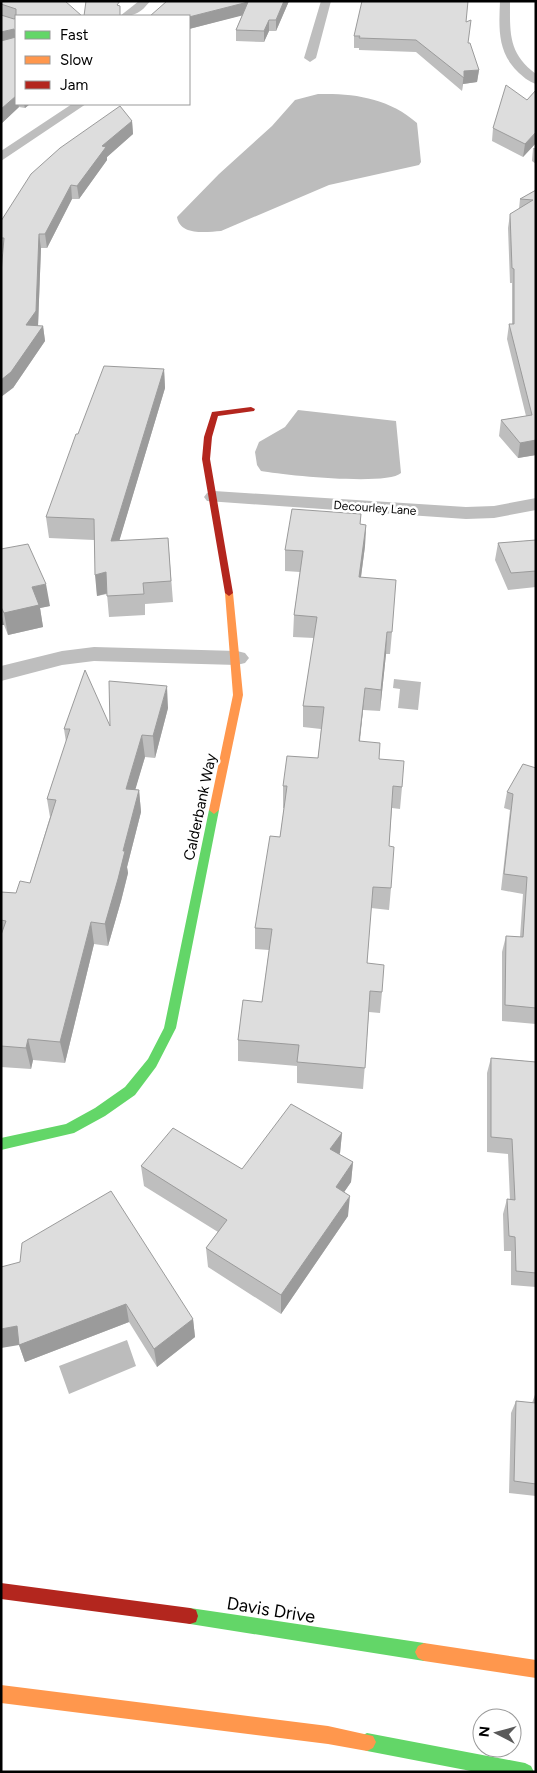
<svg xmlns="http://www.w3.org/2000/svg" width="537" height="1773" font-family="Figtree,sans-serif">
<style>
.water{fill:#bcbcbc}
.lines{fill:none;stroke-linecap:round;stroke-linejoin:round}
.street{fill:#bebebe;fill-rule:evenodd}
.fast{fill:#63d668;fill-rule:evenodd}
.slow{fill:#ff974d;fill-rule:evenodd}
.jam{fill:#b3261e;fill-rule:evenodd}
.wall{fill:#bebebe}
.shaded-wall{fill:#9b9b9b}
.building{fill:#ddd;stroke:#9b9b9b}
.labels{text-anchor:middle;stroke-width:5;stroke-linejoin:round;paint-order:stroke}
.far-street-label{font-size:12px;fill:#000;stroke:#fff}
.street-label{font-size:15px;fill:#000;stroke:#fff}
.near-street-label{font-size:18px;fill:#000;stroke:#fff}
</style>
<rect width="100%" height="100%" fill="#fff"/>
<path class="water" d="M 318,94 C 354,93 389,98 417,123 L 421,162 L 419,165 L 329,185 L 221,231 C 206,232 180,236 177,217 L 219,174 L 272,126 L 295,100 Z
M 298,410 L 396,421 L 401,473 C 387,486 283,475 261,471 L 257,465 L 255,452 L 259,442 L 285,427 Z
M 394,679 L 421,682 L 418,710 L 398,708 L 400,689 L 393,688 Z
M 127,1340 L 136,1366 L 69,1394 L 59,1366 Z"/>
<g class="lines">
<path class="street" d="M 139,1 L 150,1 C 141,13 135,16 120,16 Z
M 321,1 L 331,1 L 316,58 L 310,62 L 304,58 Z
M 500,1 L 510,1 C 510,33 508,53 536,74 L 536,84 C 529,82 522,76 517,71 C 497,51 499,27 500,1 Z
M 72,104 L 86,104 L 1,161 L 1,151 Z
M 214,491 L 466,507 L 494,506 L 536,498 L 536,510 L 494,518 L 466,519 L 207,501 L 204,497 L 207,493 Z
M 94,647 L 237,651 L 245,653 L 249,658 L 245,663 L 237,665 L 94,661 L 62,665 L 1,681 L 1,666 L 62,651 Z"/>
<path class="fast" d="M 214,806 L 219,810 L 176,1028 L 156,1067 L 135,1095 L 105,1116 L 74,1133 L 1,1150 L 1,1138 L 66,1124 L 95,1108 L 125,1087 L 148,1059 L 164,1028 L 209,810 Z
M 190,1608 L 424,1643 L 430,1646 L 433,1652 L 430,1658 L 424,1661 L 190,1624 L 184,1622 L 182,1616 L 184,1610 Z
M 367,1733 L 525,1763 L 531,1766 L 534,1772 L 476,1772 L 367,1751 L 361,1748 L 358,1742 L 361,1736 Z"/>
<path class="slow" d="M 229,590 L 233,593 L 243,695 L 219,810 L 214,814 L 209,810 L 233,695 L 225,593 Z
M 424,1643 L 536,1660 L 536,1678 L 424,1661 L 418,1658 L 415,1652 L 418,1646 Z
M 1,1685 L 328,1726 L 373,1736 L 376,1742 L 373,1748 L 367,1751 L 328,1744 L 1,1703 Z"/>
<path class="jam" d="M 251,407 L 255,409 L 254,411 L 218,416 L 212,437 L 210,459 L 233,593 L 229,596 L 225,593 L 202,459 L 204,437 L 212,412 Z
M 1,1583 L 190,1608 L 196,1610 L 198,1616 L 196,1622 L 190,1624 L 1,1599 Z"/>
</g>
<path class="wall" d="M 1,1 L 82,16 L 16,16 L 16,104 L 30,104 L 25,108 L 19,107 L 1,124 Z
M 167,1 L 289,1 L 276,31 L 269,31 L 264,42 L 236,41 L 236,30 L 242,15 L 189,29 L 189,16 Z
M 466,22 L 468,43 L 479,70 L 477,82 L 463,84 L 462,91 L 416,52 L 359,50 L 359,48 L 354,48 L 354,36 Z
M 536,90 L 536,143 L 523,157 L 492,141 L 493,128 L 527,100 Z
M 132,121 L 133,134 L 107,157 L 107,160 L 79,199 L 72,199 L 47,248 L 41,248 L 38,326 L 43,326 L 45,341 L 13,388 L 3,252 L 1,253 L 1,221 Z
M 533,148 L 536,148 L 536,164 L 532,161 Z
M 536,190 L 536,455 L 518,458 L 499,436 L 501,420 L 526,416 L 507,339 L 509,324 L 512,324 L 512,283 L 510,283 L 508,228 L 510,214 L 519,209 L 520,199 Z
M 164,369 L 165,388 L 119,541 L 168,538 L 173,602 L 145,604 L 145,615 L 109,617 L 107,594 L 97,596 L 94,540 L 49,538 L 46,517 L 78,434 Z
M 361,514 L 360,524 L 366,525 L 365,546 L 361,577 L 392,632 L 390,654 L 386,654 L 380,711 L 363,710 L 360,741 L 379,759 L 402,787 L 400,809 L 392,808 L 389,846 L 391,888 L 389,910 L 371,908 L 367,963 L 382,992 L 380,1013 L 369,1012 L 363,1089 L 297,1083 L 297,1066 L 238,1061 L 238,1040 L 262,1002 L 269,950 L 255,949 L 255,928 L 280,837 L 284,808 L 283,808 L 283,786 L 318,758 L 321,729 L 303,727 L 303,706 L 314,638 L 293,637 L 294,615 L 300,572 L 285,571 L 285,550 Z
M 536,540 L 536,587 L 508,590 L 495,560 L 498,543 Z
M 1,549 L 50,606 L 40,608 L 43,627 L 8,635 L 4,625 L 1,625 Z
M 168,708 L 155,758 L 145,757 L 135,789 L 139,790 L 141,812 L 127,867 L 128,873 L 121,901 L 108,946 L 94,944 L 65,1063 L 33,1060 L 31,1069 L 1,1067 L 1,892 L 16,893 L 30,883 L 50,817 L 47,799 L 66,742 L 64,729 L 110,726 Z
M 536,768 L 536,1024 L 502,1021 L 502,952 L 506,936 L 520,937 L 523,894 L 501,890 L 510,810 L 504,808 L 507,792 Z
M 491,1058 L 536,1062 L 536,1287 L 511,1285 L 511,1251 L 504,1251 L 503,1214 L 507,1199 L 510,1200 L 508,1154 L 487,1152 L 487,1073 Z
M 342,1133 L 340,1153 L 339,1154 L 353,1162 L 351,1182 L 344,1192 L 348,1216 L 281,1314 L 208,1267 L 206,1248 L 218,1232 L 144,1186 L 141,1166 L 242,1169 Z
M 1,1267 L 193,1319 L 195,1337 L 157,1367 L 129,1322 L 25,1362 L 19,1345 Z
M 536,1392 L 536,1496 L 509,1493 L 511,1413 L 516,1401 L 532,1403 Z"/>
<path class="shaded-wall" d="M 284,1 L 289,1 L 276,31 L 276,20 Z
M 248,2 L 248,14 L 189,29 L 189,17 Z
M 269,20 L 269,31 L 264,42 L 264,31 Z
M 14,29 L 16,41 L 1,43 L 1,32 Z
M 479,70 L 477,82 L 463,84 L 462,91 L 464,71 Z
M 16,96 L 16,104 L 18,104 L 19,107 L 1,124 L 1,109 Z
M 24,104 L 30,104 L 25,108 Z
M 132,121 L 133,134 L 107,157 L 107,160 L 79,199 L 77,186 L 102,146 Z
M 536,132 L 536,143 L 523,157 L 525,144 Z
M 71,185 L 72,199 L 47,248 L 45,234 Z
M 39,234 L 41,248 L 38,326 L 26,325 Z
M 43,326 L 45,341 L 13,388 L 1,397 L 1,380 Z
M 164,369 L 165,388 L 113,562 L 111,541 Z
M 536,440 L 536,455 L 518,458 L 520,443 Z
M 366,525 L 365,546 L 358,599 L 359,577 Z
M 106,572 L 108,593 L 97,596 L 95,575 Z
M 46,584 L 50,606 L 40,608 L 43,627 L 8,635 L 4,613 L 32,587 Z
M 1,612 L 4,625 L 1,625 Z
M 387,632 L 386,654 L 380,711 L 381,690 Z
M 167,686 L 168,708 L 155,758 L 153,736 Z
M 365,688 L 363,710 L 357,763 L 359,741 Z
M 142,735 L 145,757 L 129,811 L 126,789 Z
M 139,790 L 141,812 L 127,867 L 128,873 L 121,901 L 108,946 L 105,924 L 123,851 Z
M 91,922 L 94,944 L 65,1063 L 60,1042 Z
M 28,1039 L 33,1060 L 31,1069 L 26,1048 Z
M 342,1133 L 340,1153 L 329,1169 L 330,1149 Z
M 353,1162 L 351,1182 L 334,1207 L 336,1187 Z
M 350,1196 L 348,1216 L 281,1314 L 281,1295 Z
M 126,1304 L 129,1322 L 25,1362 L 19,1345 L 1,1348 L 1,1329 Z
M 193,1319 L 195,1337 L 157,1367 L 154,1349 Z"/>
<path class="building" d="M 1,1 L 65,1 L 82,16 L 16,16 L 16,9 L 1,4 Z
M 86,1 L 120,1 L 117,5 L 120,6 L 120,16 L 84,16 Z
M 167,1 L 284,1 L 276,20 L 269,20 L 264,31 L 236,30 L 248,2 L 189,17 L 189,16 L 150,16 Z
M 362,1 L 468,1 L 466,22 L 471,20 L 468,43 L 470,43 L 479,70 L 464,71 L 464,78 L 416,40 L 359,38 L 360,36 L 354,36 Z
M 1,15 L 14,19 L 16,18 L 16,37 L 14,29 L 1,32 Z
M 16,37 L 16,96 L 1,109 L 1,41 Z
M 506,85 L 527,100 L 536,90 L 536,132 L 525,144 L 493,128 Z
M 120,106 L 132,121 L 102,146 L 106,147 L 77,186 L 71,185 L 45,234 L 39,234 L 36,311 L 26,325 L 43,326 L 11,372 L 1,380 L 1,273 L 4,238 L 1,238 L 1,221 L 31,174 L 60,148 Z
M 536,190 L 536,440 L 520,443 L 501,420 L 532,415 L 509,324 L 514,324 L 514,269 L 512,268 L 510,214 L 533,200 L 520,199 Z
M 104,366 L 164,369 L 111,541 L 168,538 L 171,581 L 143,583 L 144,594 L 107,596 L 106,572 L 95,575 L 94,519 L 46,517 L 76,434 L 78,434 Z
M 292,509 L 361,514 L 360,524 L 366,525 L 359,577 L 396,580 L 392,632 L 387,632 L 381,690 L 365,688 L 359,741 L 380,743 L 379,759 L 404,761 L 402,787 L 393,786 L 389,846 L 394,847 L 391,888 L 373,887 L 367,963 L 384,965 L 382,992 L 370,991 L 365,1068 L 297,1062 L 299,1045 L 238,1040 L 243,1000 L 262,1002 L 272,929 L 255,928 L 270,836 L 280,837 L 287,786 L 283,786 L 287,756 L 318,758 L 324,707 L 303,706 L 317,617 L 294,615 L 303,551 L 285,550 Z
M 536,540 L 536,571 L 511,573 L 498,543 Z
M 28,544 L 46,584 L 32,587 L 39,605 L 4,613 L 1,607 L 1,549 Z
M 85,670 L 110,726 L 109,681 L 167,686 L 153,736 L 142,735 L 126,789 L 139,790 L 123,851 L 125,851 L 118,879 L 105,924 L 91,922 L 60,1042 L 28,1039 L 26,1048 L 1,1046 L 1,935 L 6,921 L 1,920 L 1,892 L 16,893 L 20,881 L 30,883 L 56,800 L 47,799 L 70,729 L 64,729 Z
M 523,764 L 536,768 L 536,1008 L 505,1005 L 506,936 L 523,937 L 527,877 L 504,874 L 513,794 L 507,792 Z
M 491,1058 L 536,1062 L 536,1273 L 516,1271 L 515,1237 L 509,1236 L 507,1199 L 515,1200 L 512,1139 L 491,1137 Z
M 291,1104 L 342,1133 L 330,1149 L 353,1162 L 336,1187 L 350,1196 L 281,1295 L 206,1248 L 227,1220 L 141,1166 L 173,1128 L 242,1169 Z
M 111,1191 L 193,1319 L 154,1349 L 126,1304 L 19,1345 L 17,1326 L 1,1329 L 1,1267 L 20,1262 L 22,1243 Z
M 516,1401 L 536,1403 L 536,1484 L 514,1481 Z"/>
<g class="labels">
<g class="far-street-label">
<text transform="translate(375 508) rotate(4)" y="4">Decourley Lane</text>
</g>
<g class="street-label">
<text transform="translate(200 807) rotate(-78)" y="5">Calderbank Way</text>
</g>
<g class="near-street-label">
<text transform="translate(271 1610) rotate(9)" y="6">Davis Drive</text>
</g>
</g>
<rect width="537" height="1773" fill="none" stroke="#000000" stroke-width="5"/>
<rect x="15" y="15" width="175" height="90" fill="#ffffff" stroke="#999999"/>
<rect x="25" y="31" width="25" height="8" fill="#63d668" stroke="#999999"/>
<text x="60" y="40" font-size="15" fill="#000000">Fast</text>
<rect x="25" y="56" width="25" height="8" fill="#ff974d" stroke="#999999"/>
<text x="60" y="65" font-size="15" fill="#000000">Slow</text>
<rect x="25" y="81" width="25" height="8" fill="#b3261e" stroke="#999999"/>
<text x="60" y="90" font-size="15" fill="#000000">Jam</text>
<g transform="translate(497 1733) rotate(276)"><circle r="24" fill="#ffffff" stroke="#999999"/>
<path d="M0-4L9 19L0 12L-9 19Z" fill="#595959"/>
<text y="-8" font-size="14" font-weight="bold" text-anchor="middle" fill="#000000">N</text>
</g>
</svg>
